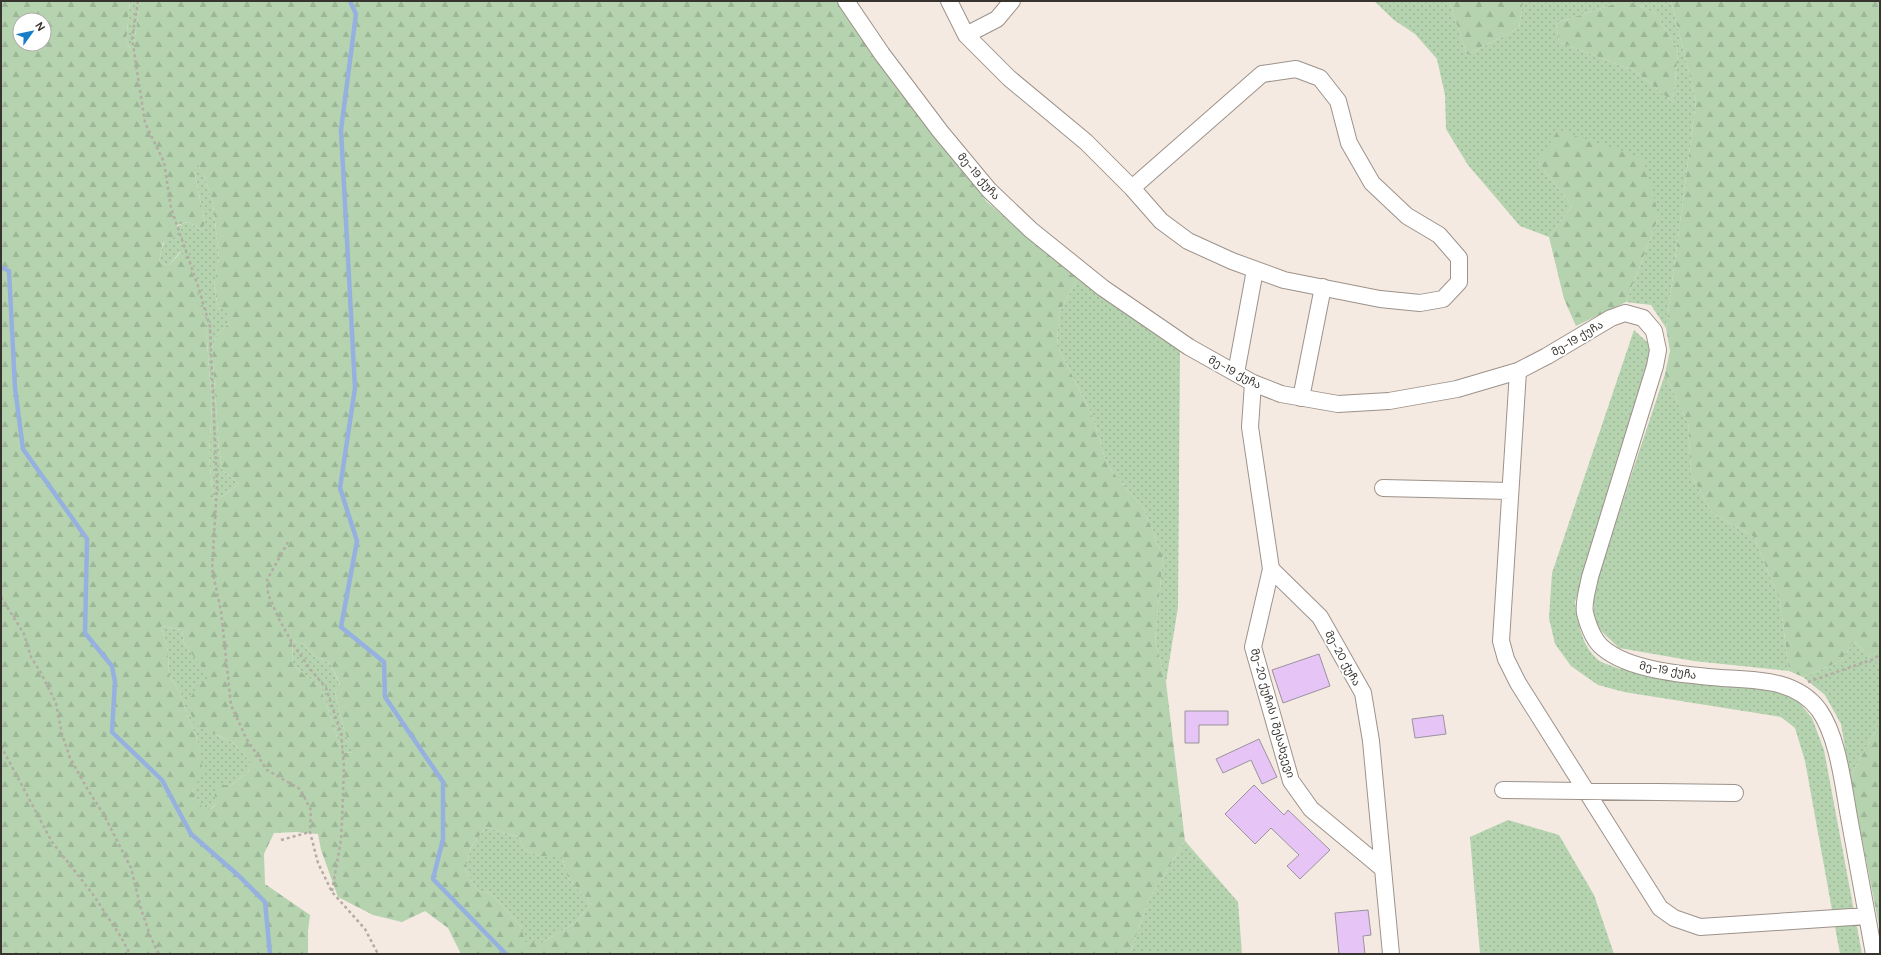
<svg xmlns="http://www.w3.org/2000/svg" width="1881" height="955" font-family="'DM Sans','Noto Sans Georgian',sans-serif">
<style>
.grass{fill:url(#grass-dots)}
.forest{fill:url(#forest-firs);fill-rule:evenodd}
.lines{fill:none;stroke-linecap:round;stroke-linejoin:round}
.stream{stroke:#96b1e0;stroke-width:4.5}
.building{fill:#e6c4f5;stroke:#9a939d}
.minor-casing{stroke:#9d928a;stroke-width:18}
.path{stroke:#b4aba4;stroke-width:2.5;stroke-dasharray:3 3;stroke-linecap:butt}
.minor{stroke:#fff;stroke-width:16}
.labels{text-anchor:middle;stroke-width:4;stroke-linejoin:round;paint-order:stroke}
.street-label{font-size:11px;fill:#37332f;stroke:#fff}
</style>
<defs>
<pattern id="grass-dots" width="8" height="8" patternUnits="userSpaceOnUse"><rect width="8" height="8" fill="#b5d3af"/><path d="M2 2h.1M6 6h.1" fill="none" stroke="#9cb697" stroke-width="1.8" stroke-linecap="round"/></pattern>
<pattern id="forest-firs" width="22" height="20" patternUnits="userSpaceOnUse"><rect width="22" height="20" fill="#b5d3af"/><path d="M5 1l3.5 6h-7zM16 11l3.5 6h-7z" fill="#9cb697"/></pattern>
</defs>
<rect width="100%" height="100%" fill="#f5eae1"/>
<path class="grass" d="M 130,1 L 140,1 L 133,51 L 126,43 Z
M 1374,1 L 1449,1 L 1467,55 L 1519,28 L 1523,1 L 1623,1 L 1556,23 L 1559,42 L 1635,71 L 1673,102 L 1678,50 L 1656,14 L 1629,1 L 1671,1 L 1696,101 L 1666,328 L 1651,305 L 1626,302 L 1659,216 L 1538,162 L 1572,206 L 1549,237 L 1520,226 L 1468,165 L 1446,129 L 1445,95 L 1437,59 L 1415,34 L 1394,20 Z
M 197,163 L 205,177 L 213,204 L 219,258 L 214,285 L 218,308 L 229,310 L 229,323 L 217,335 L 212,348 L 219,450 L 223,471 L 239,484 L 221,497 L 213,498 L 209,456 L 212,404 L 206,329 L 180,252 L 168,266 L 159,261 C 163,242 168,227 188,222 L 202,230 L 205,223 L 194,170 Z
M 1078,278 L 1180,350 L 1178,607 L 1166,682 L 1155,640 L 1163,557 L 1144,509 L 1107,465 L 1092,415 L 1057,345 L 1059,313 Z
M 1634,330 L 1648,343 L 1651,361 L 1575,602 C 1578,622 1581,644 1597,659 C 1603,664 1613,666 1620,669 L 1774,690 L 1797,700 L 1812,718 L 1824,750 L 1862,954 L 1840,954 L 1805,761 L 1795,728 L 1781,717 L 1624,692 L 1598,685 L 1571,666 L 1555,644 L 1549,618 L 1552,573 Z
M 1665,374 L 1688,423 L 1691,475 L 1712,513 L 1754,537 L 1780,601 L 1789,671 L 1694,661 L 1619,648 L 1599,629 L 1594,615 L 1594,587 Z
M 161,626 L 182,630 L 184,643 L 210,677 L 199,684 L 214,734 L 232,742 L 251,762 L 248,772 L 230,786 L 206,815 L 192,791 L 202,772 L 197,738 L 187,716 L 180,692 L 169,675 L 168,651 Z
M 292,641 L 304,644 L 314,656 L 330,663 L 340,685 L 335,692 L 343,726 L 354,753 L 342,752 L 321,688 L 293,665 Z
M 1854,641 L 1880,668 L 1880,721 L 1850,778 L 1841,724 L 1825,695 L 1803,677 L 1841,661 Z
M 1508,820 L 1559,835 L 1594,895 L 1614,954 L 1480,954 L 1470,837 Z
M 486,827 L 518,837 L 524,849 L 539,856 L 562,856 L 568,878 L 591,904 L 576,922 L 543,942 L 524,942 L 521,926 L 505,909 L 491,893 L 478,891 L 465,870 L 471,847 Z
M 1185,841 L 1238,902 L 1242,954 L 1130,954 L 1149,899 Z"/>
<path class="forest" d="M 1,1 L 130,1 L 126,43 L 133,51 L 140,1 L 837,1 L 987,202 L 1078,278 L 1059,313 L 1057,345 L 1092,415 L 1107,465 L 1144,509 L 1163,557 L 1155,640 L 1166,682 L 1185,841 L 1149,899 L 1130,954 L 461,954 L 448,928 L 425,911 L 402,922 L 373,915 L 338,897 L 321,850 L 318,834 L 296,832 L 274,833 L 264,854 L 265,884 L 310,915 L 308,931 L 308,954 L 1,954 ZM 20,20 L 44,20 L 44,44 L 20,44 ZM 197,164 L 205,177 L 213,204 L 219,258 L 214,284 L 218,308 L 229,311 L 229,323 L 217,335 L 212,348 L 219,450 L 223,471 L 239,484 L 221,497 L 213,498 L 209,456 L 212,404 L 206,329 L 192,271 L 181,252 L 168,266 L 159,261 L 163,243 L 177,236 L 177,225 L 188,222 L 202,230 L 205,223 L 194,170 ZM 161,626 L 182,630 L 184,643 L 209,677 L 199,684 L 187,703 L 195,725 L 232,742 L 251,762 L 248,772 L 230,786 L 215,783 L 215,805 L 206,814 L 192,791 L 203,772 L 197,738 L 187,716 L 180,692 L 169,675 L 168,651 ZM 292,641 L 304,644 L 314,656 L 330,663 L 340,684 L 335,692 L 343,726 L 353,753 L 342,752 L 321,688 L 293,665 ZM 486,827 L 518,837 L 524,849 L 539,856 L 562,856 L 568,878 L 591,904 L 576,922 L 543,942 L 525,942 L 521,926 L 505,909 L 491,893 L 478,891 L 465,870 L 471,847 Z
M 1449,1 L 1523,1 L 1519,28 L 1467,55 Z
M 1623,1 L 1629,1 L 1656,14 L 1678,50 L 1673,102 L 1635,71 L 1559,42 L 1556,23 Z
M 1671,1 L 1880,1 L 1880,668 L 1854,641 L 1841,661 L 1803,677 L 1789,671 L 1780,601 L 1754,537 L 1712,513 L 1691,475 L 1688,423 L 1665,374 L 1670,351 L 1666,328 L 1696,101 Z
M 1558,130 L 1643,159 L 1659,216 L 1626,302 L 1576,326 L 1564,299 L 1549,237 L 1572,206 L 1538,162 Z
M 1880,721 L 1880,931 L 1850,778 Z"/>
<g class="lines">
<path class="stream" d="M 350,1 L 356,14 L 341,130 L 355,388 L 340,488 L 357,541 L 341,627 L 384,662 L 385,697 L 443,782 L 443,839 L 433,879 L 506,954
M 1,267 L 9,271 L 15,388 L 23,449 L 87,539 L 85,633 L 112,666 L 115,682 L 112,732 L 162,780 L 191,834 L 239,876 L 265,902 L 270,954"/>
</g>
<path class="building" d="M 1319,654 L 1330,686 L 1283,703 L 1272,670 Z
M 1185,711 L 1228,711 L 1228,725 L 1199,725 L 1199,743 L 1185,743 Z
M 1443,715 L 1446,734 L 1415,738 L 1412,719 Z
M 1259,739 L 1277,777 L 1262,784 L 1251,760 L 1223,773 L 1216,759 Z
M 1254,785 L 1284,815 L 1288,810 L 1330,850 L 1300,879 L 1287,866 L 1299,855 L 1271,828 L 1255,844 L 1225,814 Z
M 1368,910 L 1371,935 L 1363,936 L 1365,954 L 1339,954 L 1335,913 Z"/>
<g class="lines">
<defs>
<path id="minor" d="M 846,1 L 882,54 L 940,131 L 989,190 L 1031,230 L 1103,288 L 1189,347 L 1253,383 L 1281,394 L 1338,404 L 1389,401 L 1457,389 L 1518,371 L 1547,356 L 1611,318 L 1625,313 L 1643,318 L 1654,331 L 1658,350 L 1655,366 L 1590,577 C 1588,588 1583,603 1585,613 C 1588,625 1593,640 1603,648 C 1630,671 1687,675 1722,678 C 1756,680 1796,679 1819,710 C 1838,737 1843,784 1849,817 C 1857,863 1866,908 1874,954
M 949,1 L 966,35 L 1009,78 L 1086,142 L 1132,188 L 1161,221 L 1188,241 L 1232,261 L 1284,280 L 1380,299 L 1420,303 L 1443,299 L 1459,282 L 1459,258 L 1439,235 L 1407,216 L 1372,183 L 1349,143 L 1338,101 L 1320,78 L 1296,69 L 1262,74 L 1132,188
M 966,35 L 997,19 L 1012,1
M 1518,371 L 1501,641 L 1506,659 L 1518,683 L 1660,908 L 1674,918 L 1700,927 L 1867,916
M 1236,373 L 1255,270
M 1253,383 L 1250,427 L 1271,569 L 1320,617 L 1363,693 L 1371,741 L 1391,954
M 1301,398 L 1323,287
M 1383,488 L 1510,491
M 1271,569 L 1253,647 L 1291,781 L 1311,809 L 1382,868
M 1503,790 L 1735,793"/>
</defs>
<use href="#minor" class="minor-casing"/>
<path class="path" d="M 138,1 L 132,38 L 145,123 L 164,162 L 171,208 L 198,286 L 210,327 L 217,486 L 212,569 L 221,611 L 231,705 L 246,738 L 267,770 L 300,789 L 311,810 L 310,832 L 318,863 L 332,892 L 365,929 L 378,954
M 288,542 L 267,580 L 268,594 L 279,619 L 294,646 L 311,670 L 326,688 L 341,733 L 344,767 L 342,820 L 341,840 L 332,891
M 1,597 L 24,634 L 31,657 L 41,673 L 56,703 L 62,734 L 70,758 L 88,790 L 104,815 L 131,868 L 141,909 L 151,938 L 159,954
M 1808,682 L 1874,659 L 1880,654
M 1,746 L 52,842 L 92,893 L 121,937 L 130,954
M 281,840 L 310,832"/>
<use href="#minor" class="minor"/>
</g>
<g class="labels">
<g class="street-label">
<text transform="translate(979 176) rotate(49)" y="4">მე-19 ქუჩა</text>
<text transform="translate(1577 338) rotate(-31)" y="4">მე-19 ქუჩა</text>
<text transform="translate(1235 372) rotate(28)" y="4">მე-19 ქუჩა</text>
<text transform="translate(1343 658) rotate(61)" y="4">მე-20 ქუჩა</text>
<text transform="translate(1668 670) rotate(10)" y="4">მე-19 ქუჩა</text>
<text transform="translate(1273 713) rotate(74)" y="4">მე-20 ქუჩის I შესახვევი</text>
</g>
</g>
<rect width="1881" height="955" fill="none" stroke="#37332f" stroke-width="4"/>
<g transform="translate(32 32) rotate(57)"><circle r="19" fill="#ffffff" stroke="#afadac"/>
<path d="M0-3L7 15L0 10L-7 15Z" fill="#177dc8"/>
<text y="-6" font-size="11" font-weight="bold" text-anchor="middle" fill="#37332f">N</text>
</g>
</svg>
